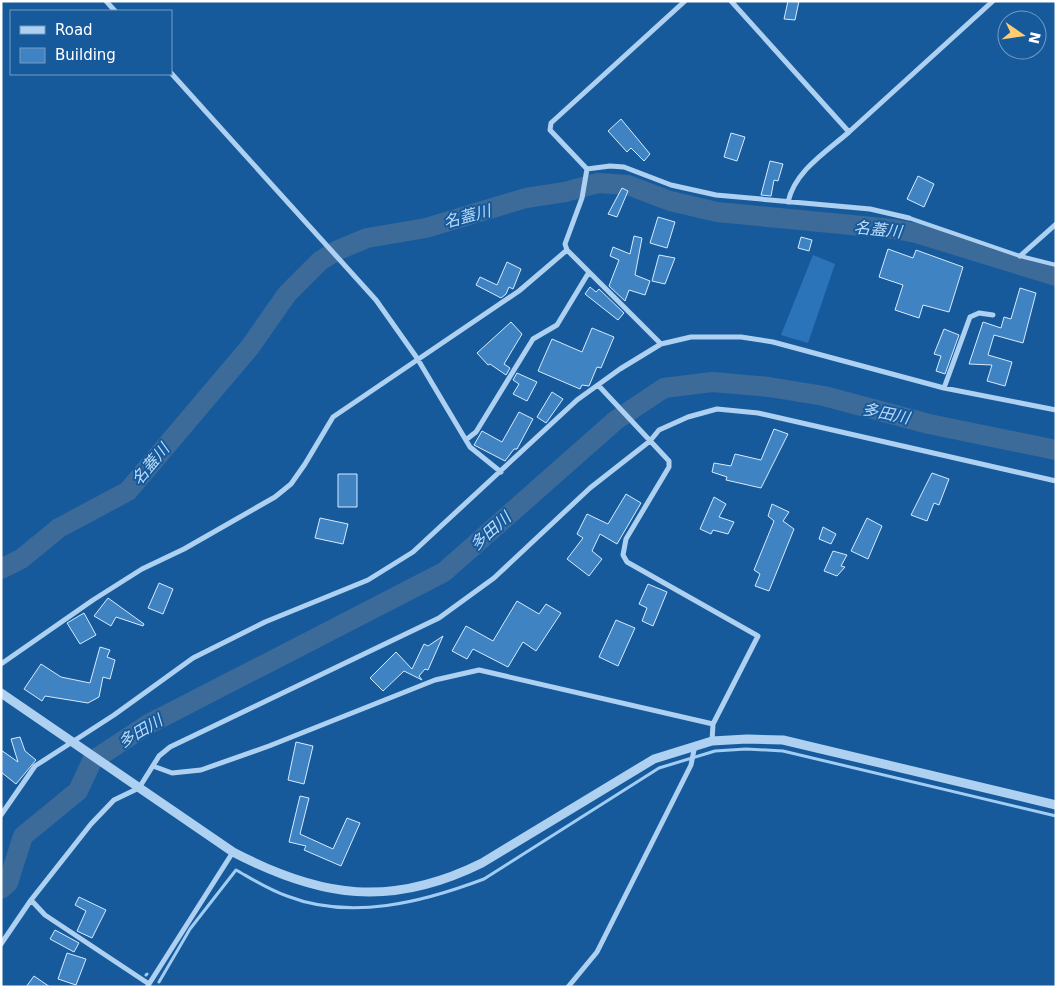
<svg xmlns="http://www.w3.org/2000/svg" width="1057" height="988" font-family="'DejaVu Sans','Noto Sans JP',sans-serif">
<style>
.green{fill:#2b74b9}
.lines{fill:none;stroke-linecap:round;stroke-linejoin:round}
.stream{stroke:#a1cdf5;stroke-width:3}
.river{stroke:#3c6b9a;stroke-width:20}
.building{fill:#4083c2;stroke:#d6eafc}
.service{stroke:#aed1f2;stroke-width:4}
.minor{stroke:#aed1f2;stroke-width:5}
.tertiary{stroke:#aed1f2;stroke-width:9}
.labels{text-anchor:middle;stroke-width:4;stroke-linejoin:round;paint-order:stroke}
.water-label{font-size:16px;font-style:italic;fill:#bbdbf9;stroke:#175a9c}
</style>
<rect width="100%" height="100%" fill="#175a9c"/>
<path class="green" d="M 813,255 L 835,264 L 808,343 L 781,335 Z"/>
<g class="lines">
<path class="stream" d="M 146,975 L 147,974
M 159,982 L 190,929 L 236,870 C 252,879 269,890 287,896 C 351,921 423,902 484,879 L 659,768 L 715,751 L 746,749 L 783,751 L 1056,816"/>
<path class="river" d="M 1,569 L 21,559 L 59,528 L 128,491 L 250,347 L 287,294 L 320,261 L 336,251 L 367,238 L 426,228 L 526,198 L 565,192 L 598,183 L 628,185 L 670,201 L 717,212 L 893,229 L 916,233 L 1056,276
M 1,889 L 8,883 L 23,836 L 78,791 L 92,761 L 147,725 L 444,572 L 616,420 L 664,388 L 712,382 L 769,387 L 824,396 L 929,424 L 1056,450"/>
</g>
<path class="building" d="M 788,1 L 799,1 L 795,20 L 784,19 Z
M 621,119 L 650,154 L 644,161 L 631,148 L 627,152 L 608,131 Z
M 731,133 L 745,137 L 737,161 L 724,157 Z
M 770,161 L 783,164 L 778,181 L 774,180 L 771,196 L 761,195 Z
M 918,176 L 934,184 L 924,207 L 907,199 Z
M 622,188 L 628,191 L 617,217 L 608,214 Z
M 658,217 L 675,222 L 667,248 L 650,243 Z
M 634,236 L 642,238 L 635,275 L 650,281 L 645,295 L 629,290 L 625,301 L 609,286 L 619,260 L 610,256 L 613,247 L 630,254 Z
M 801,237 L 812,240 L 809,251 L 798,248 Z
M 888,249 L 913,258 L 916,250 L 963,267 L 949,312 L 923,305 L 919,318 L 895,310 L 903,285 L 879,277 Z
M 659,255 L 675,258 L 665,284 L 652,281 Z
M 507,262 L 521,269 L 513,289 L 509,287 L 506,294 L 501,298 L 476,285 L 480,277 L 497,285 Z
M 590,287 L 596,292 L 599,289 L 624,313 L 618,320 L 585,294 Z
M 1020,288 L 1036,293 L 1023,343 L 994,335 L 988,355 L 1012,362 L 1005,386 L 987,381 L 992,365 L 969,364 L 983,322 L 1001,328 L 1004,317 L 1011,319 Z
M 511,322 L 522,334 L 504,364 L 510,368 L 506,375 L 490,364 L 488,365 L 477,353 Z
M 592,328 L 614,337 L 601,368 L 597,367 L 589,386 L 582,385 L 580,389 L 538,371 L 552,339 L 582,352 Z
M 944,329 L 959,335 L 945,374 L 936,371 L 941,356 L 934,354 Z
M 517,373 L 537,382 L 527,401 L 513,394 L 519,384 L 513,380 Z
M 552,392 L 563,399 L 546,423 L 537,417 Z
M 519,412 L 533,419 L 517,449 L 514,449 L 505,461 L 474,445 L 482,431 L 502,442 Z
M 774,429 L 788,434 L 761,488 L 726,480 L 727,477 L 712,472 L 714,463 L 731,466 L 735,454 L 761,460 Z
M 932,473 L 949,479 L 939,505 L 934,503 L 927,521 L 911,515 Z
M 338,474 L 357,474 L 357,507 L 338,507 Z
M 626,494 L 641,503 L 617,544 L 600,534 L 592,551 L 602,559 L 589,576 L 567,559 L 583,538 L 577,534 L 587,514 L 608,524 Z
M 714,497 L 726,504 L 719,517 L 734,522 L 728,534 L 713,530 L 711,534 L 700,529 Z
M 772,504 L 789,512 L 783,521 L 794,529 L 769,591 L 755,586 L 760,574 L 754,570 L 774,521 L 768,516 Z
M 320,518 L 348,524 L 343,544 L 315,538 Z
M 867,518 L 882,526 L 868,559 L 851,551 Z
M 823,527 L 836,534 L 831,544 L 819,539 Z
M 833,551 L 847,555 L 841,566 L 845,567 L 837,576 L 824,571 Z
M 159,583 L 173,589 L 163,614 L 148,608 Z
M 648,584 L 667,592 L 653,626 L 642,621 L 647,608 L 639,604 Z
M 108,598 L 144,624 L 143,626 L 116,617 L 111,626 L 94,616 Z
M 517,601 L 539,614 L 546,604 L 561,613 L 536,651 L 523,642 L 508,667 L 473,649 L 467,659 L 452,651 L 466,626 L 493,641 Z
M 84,613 L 96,635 L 80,644 L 67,623 Z
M 616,620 L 635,628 L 618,666 L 599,657 Z
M 443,636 L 428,670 L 425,669 L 419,676 L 422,680 L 404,671 L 383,691 L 370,678 L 396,652 L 412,669 L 424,644 L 428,646 Z
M 100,647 L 110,650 L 107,657 L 115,660 L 110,679 L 103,677 L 99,697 L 88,703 L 45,696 L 42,701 L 24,689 L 41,664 L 61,677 L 90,683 Z
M 20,737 L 25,751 L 36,760 L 16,784 L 1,772 L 1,750 L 18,762 L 11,739 Z
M 296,742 L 313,746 L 304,784 L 288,780 Z
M 300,796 L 309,798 L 300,834 L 333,849 L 347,818 L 360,823 L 341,866 L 304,850 L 306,846 L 289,842 Z
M 79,897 L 106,910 L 92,938 L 77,931 L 86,911 L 75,905 Z
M 55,930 L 79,943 L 74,952 L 50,939 Z
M 67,953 L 86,959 L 76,985 L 58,979 Z
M 34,976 L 50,987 L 26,987 Z"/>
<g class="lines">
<path class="service" d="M 909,218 L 1020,256 L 1056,265"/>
<path class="minor" d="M 106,1 L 115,11
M 731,1 L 849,132 L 993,1
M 171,73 L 376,300 L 417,358 L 470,447 L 501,472
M 587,169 L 610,166 L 624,167 L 671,185 L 716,195 L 870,209 L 909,218
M 788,202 C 795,171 826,152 849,132
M 1020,256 L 1056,224
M 661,344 L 567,250 L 565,244 L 582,198 L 587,169 L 550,130 L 551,123 L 685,1
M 598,385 L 669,461 L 669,467 L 626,539 L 623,555 L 627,562 L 758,636 L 713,724
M 944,388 L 970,317 L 979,313 L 993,315
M 467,439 L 476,432 L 533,339 L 557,325 L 589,272
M 1,664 L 93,600 L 142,569 L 184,549 L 275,497 L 291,484 L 305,464 L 333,417 L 519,291 L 567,250
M 153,766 L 172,773 L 201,770 L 269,746 L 435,680 L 479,670 L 713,724 L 712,741
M 1,815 L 35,766 L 114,715 L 193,658 L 265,622 L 368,580 L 413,552 L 577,400 L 620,369 L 661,344 L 691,337 L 741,337 L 773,342 L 944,388 L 1056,410
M 31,900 L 45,915 L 149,984 L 148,986
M 1,944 L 31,900 L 91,824 L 114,800 L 139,788 L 159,756 L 170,747 L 439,618 L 494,578 L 590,488 L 650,441 L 659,430 L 688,417 L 717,409 L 758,413 L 1056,481
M 149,984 L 233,852
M 568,987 L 597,952 L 691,765 L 695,745"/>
<path class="tertiary" d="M 1,693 L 233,852 C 321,898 391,908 482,863 L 654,759 L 712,741 L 747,739 L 783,740 L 1056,805"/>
</g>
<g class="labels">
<g class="water-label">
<text transform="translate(467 216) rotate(-15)" y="6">名蓋川</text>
<text transform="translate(878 229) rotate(6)" y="6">名蓋川</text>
<text transform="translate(886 413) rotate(12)" y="6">多田川</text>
<text transform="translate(150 464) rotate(-50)" y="6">名蓋川</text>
<text transform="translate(490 531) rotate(-42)" y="6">多田川</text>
<text transform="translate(140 731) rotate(-31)" y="6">多田川</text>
</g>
</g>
<rect width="1057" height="988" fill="none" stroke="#ffffff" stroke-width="5"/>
<rect x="10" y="10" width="162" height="65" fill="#175a9c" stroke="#749cc4"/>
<rect x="20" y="26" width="25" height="8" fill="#aed1f2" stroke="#749cc4"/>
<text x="55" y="35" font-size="15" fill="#ffffff">Road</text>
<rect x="20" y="48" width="25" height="15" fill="#4083c2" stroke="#749cc4"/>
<text x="55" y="60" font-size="15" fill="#ffffff">Building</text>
<g transform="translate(1022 35) rotate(103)"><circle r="24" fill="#175a9c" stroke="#749cc4"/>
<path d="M0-4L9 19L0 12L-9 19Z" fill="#ffcc6f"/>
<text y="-8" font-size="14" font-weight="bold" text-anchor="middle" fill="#ffffff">N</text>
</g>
</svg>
